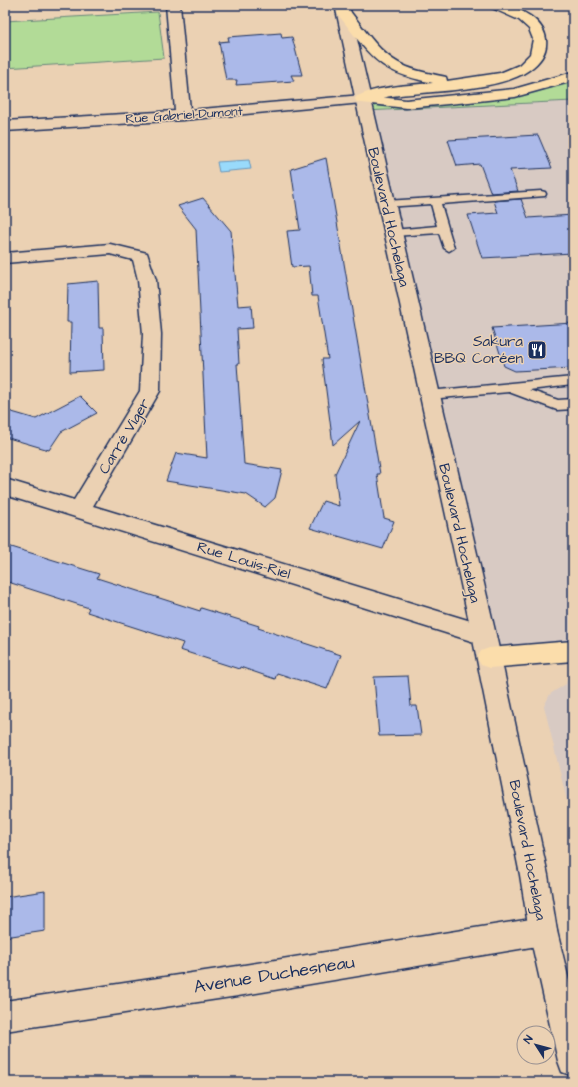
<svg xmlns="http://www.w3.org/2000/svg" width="578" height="1087" font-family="'Architects Daughter',sans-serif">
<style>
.built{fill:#d8cac3}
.green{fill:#b2db97;stroke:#66857a}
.water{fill:#99dafb;stroke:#6796bc}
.building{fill:#abb9e9;stroke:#1b2f5e}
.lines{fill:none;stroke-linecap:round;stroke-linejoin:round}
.service-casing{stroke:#1b2f5e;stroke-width:3}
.minor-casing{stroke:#1b2f5e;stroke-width:3}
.tertiary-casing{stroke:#1b2f5e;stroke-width:3}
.secondary-casing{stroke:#1b2f5e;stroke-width:3}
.trunk-casing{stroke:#1b2f5e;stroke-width:3}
.motorway-casing{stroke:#1b2f5e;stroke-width:3}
.service{fill:#ebd1b3;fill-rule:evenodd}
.minor{fill:#ebd1b3;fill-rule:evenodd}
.tertiary{fill:#ebd1b3;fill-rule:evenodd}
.secondary{fill:#ebd1b3;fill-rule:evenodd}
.trunk{fill:#fbddab;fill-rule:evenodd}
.motorway{fill:#fbddab;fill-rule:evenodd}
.labels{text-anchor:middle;stroke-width:3;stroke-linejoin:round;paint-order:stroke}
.far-street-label{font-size:13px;fill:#1b2f5e;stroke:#ebd1b3}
.street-label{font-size:15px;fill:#1b2f5e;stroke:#ebd1b3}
.poi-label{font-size:15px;fill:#1b2f5e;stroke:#ebd1b3;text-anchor:end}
.near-street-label{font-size:18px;fill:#1b2f5e;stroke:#ebd1b3}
</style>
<rect width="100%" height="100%" fill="#ebd1b3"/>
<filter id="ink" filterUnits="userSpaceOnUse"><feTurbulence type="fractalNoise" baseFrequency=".025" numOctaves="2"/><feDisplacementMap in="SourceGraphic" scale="8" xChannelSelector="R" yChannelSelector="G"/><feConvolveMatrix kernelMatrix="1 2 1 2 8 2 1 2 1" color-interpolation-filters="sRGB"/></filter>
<g filter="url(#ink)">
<path class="built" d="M 573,101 L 573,651 L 489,658 L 365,111 Z
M 573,677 L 573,826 L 544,706 L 550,694 L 566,684 L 567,678 Z"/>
<path class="green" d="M 158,12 L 164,58 L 5,68 L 5,21 Z
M 573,76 L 573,101 L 365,111 L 362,99 L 406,104 L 515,93 Z"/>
<path class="water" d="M 249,160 L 251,169 L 219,172 L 217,162 Z"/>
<path class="building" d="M 281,33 L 282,38 L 292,37 L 302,75 L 291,75 L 294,81 L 236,85 L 237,80 L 226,80 L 219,42 L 229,41 L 228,37 Z
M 538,135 L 552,168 L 510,170 L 518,191 L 491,193 L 480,164 L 457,166 L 448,140 Z
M 326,158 L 380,474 L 377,474 L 384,518 L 394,521 L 383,549 L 310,528 L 323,501 L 339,506 L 335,474 L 360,421 L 333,445 L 322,359 L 328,359 L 318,296 L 312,296 L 309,266 L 292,267 L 289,246 L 287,231 L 300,230 L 291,169 Z
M 203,198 L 231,231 L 238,306 L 251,305 L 253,328 L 237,329 L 239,364 L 237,364 L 244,464 L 282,470 L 275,498 L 265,507 L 246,494 L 166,481 L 176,453 L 207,458 L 196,229 L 178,206 Z
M 521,199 L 528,218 L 573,215 L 573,253 L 482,258 L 468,215 L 498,213 L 494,201 Z
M 98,281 L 99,328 L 103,328 L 104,370 L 70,372 L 71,322 L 67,322 L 68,284 Z
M 573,323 L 573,368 L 515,371 L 504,366 L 492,328 Z
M 80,396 L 97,413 L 61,432 L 49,450 L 5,437 L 5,410 L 36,419 Z
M 5,545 L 99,574 L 97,578 L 200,611 L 201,608 L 259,626 L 258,628 L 341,655 L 327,689 L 277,673 L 275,679 L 240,667 L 239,669 L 180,650 L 183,643 L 87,612 L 89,608 L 5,581 Z
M 408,676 L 411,706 L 417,706 L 421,735 L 379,736 L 374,677 Z
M 45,891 L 45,931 L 5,937 L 5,897 Z"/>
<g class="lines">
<defs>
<path id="service" d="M 541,191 L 545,192 L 546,194 L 545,196 L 441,204 L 454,248 L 449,251 L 444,248 L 439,233 L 393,236 L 388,233 L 393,230 L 437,226 L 431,204 L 386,207 L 381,204 L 386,201 Z
M 573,377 L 573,385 L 529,390 L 558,400 L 573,399 L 573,409 L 557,410 L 509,392 L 429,399 L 425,398 L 423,395 L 425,392 L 429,391 Z"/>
<path id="minor" d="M 166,5 L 180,5 L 190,110 L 362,95 L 367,96 L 369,99 L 367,102 L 362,103 L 183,120 L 5,131 L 5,121 L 175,111 Z
M 110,244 L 147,253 L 156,280 L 161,334 L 160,391 L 93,506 L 484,625 L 492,628 L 496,635 L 492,642 L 484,645 L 5,495 L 5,479 L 74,500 L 140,391 L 143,334 L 138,280 L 133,260 L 110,254 L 5,263 L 5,253 Z"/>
<path id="tertiary" d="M 543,917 L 553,921 L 557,931 L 553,941 L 543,945 L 238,996 L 5,1031 L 5,1001 L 238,966 Z"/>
<path id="secondary" d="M 335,5 L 349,5 L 496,635 L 548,875 L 557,931 L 573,997 L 573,1076 L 562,1072 L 558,1061 L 529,931 L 520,875 L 472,635 Z"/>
<path id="trunk" d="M 573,72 L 573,81 L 515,97 L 469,102 L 406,108 L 362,103 L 357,102 L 355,99 L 357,96 L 362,95 L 406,100 L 514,89 Z
M 573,641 L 573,661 L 489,668 L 481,665 L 477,658 L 481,651 L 489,648 Z"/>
<path id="motorway" d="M 490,5 C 496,5 503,4 509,5 C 514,6 520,10 525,13 C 551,27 554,53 529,70 C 500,91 428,91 392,96 C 381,97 368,105 357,102 L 355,99 C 362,88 418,84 433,83 C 376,71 373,58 339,16 L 337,13 L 339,10 L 349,10 C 366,31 380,56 407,67 C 419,72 433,74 446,77 L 447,81 L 500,73 L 519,65 L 530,54 L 533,39 L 529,29 L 519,20 L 492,8 Z"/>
</defs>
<use href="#service" class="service-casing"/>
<use href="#minor" class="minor-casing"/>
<use href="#tertiary" class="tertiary-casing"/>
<use href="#secondary" class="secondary-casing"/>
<use href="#trunk" class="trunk-casing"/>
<use href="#motorway" class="motorway-casing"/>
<use href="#service" class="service"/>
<use href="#minor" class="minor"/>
<use href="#tertiary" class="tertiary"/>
<use href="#secondary" class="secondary"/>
<use href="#trunk" class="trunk"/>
<use href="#motorway" class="motorway"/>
</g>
</g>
<defs>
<symbol id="restaurant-square" viewBox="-11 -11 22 22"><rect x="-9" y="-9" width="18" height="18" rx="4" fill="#1b2f5e" stroke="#ebd1b3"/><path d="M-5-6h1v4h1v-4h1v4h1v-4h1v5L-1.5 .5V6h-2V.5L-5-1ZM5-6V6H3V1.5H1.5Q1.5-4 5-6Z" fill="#fff"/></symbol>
</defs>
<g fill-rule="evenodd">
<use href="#restaurant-square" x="526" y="339" width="22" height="22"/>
</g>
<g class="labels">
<g class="far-street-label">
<text transform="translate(184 114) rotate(-4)" y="5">Rue Gabriel-Dumont</text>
</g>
<g class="street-label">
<text transform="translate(389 217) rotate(77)" y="5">Boulevard Hochelaga</text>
<text transform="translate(124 436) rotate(-59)" y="5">Carré Viger</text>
<text transform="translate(460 533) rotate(77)" y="5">Boulevard Hochelaga</text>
<text transform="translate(244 560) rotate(17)" y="5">Rue Louis-Riel</text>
<text transform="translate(528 850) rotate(79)" y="5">Boulevard Hochelaga</text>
</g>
<g class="poi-label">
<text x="523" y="346">Sakura<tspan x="523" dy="17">BBQ Coréen</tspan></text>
</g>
<g class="near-street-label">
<text transform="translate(274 974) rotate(-9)" y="6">Avenue Duchesneau</text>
</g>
</g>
<rect width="578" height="1087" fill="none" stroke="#ebd1b3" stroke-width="20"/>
<rect x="10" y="10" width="558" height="1067" fill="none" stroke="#1b2f5e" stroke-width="1.5" filter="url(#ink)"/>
<g transform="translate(536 1045) rotate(306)"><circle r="19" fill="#ebd1b3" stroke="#989091"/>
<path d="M0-3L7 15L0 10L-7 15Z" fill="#1b2f5e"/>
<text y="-6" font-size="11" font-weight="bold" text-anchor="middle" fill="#1b2f5e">N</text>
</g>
</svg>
